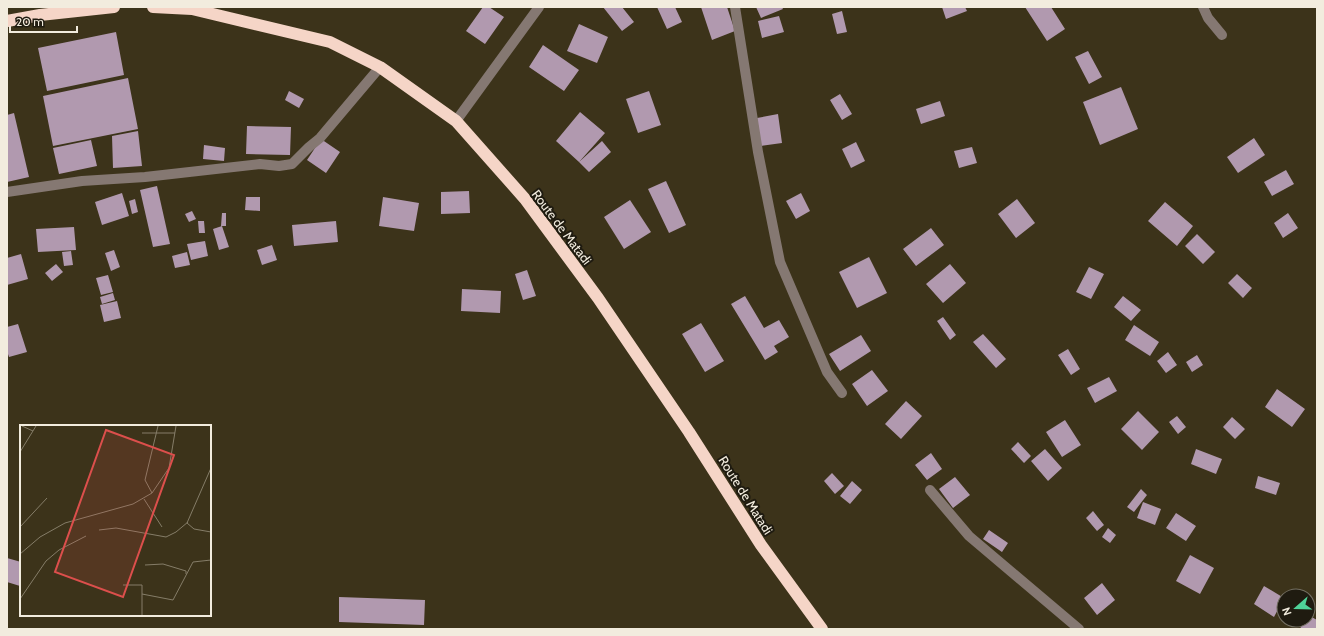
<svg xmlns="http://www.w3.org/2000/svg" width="1324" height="636" font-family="Cabin,sans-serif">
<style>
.building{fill:#b199af}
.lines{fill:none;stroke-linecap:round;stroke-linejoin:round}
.minor{stroke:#857872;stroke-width:10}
.highway{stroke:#f5d5c7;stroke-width:12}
.labels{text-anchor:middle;stroke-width:4;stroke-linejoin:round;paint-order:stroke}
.street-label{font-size:13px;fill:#f2ecde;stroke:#1f1b10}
.inset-road{fill:none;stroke:#857d68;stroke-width:1}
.view{fill:#dc4f4c;fill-opacity:0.15;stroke:#dc4f4c;stroke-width:2}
.inset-edge{fill:none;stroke:#f2ecde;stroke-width:2}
</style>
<rect width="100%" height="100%" fill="#3c331a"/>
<path class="building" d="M 483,7 L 489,7 L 504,17 L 485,44 L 466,31 Z
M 603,7 L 622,7 L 634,22 L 622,31 Z
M 657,7 L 675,7 L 682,22 L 667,29 Z
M 701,7 L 727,7 L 735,31 L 712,40 Z
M 756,7 L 782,7 L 783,9 L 761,18 Z
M 942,7 L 965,7 L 967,11 L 946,19 Z
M 1025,7 L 1051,7 L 1065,29 L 1047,41 Z
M 842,11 L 847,32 L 837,34 L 832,14 Z
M 779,16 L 784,32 L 762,38 L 758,21 Z
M 579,24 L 608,37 L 597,63 L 567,51 Z
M 116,32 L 124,75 L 47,91 L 38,48 Z
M 543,45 L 579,70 L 564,91 L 529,67 Z
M 1088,51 L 1102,77 L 1089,84 L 1075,57 Z
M 128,78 L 138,129 L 53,146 L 43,96 Z
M 1121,87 L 1138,129 L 1100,145 L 1083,102 Z
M 289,91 L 304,99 L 299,108 L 285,100 Z
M 649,91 L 661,125 L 638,133 L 626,99 Z
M 840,94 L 852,114 L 842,120 L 830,100 Z
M 940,101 L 945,116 L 921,124 L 916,109 Z
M 580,112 L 605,133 L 579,162 L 602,141 L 611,152 L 589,172 L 579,162 L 556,141 Z
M 14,113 L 29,177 L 7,182 L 7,115 Z
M 778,114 L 782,143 L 761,146 L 757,118 Z
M 247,126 L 291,127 L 290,155 L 246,154 Z
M 138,131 L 142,166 L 113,168 L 112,136 Z
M 1254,138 L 1265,155 L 1238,173 L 1227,157 Z
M 321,139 L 340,152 L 326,173 L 307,160 Z
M 91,140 L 97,166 L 59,174 L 53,148 Z
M 856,142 L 865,161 L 851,168 L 842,149 Z
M 204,145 L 225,148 L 224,161 L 203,159 Z
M 972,147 L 977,163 L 959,168 L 954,151 Z
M 1286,170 L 1294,184 L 1272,196 L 1264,182 Z
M 666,181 L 686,225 L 669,233 L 648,189 Z
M 157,186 L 170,244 L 153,247 L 140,190 Z
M 469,191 L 470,213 L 441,214 L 441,192 Z
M 122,193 L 129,216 L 102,225 L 95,202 Z
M 801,193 L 810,211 L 796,219 L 786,201 Z
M 246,197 L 260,197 L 260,211 L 245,210 Z
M 383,197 L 419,203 L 414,231 L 379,226 Z
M 135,199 L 138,212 L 132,214 L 129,201 Z
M 1017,199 L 1035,223 L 1016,238 L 998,214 Z
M 630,200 L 651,232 L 624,249 L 604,217 Z
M 1165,202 L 1193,226 L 1177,246 L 1148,221 Z
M 192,211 L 196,219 L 189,222 L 185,214 Z
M 222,213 L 226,213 L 226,226 L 221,226 Z
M 1288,213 L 1298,228 L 1283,238 L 1274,223 Z
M 198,221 L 204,221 L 205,233 L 199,233 Z
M 336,221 L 338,242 L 294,246 L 292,225 Z
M 222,226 L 229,247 L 219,250 L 213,229 Z
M 74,227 L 76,250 L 38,252 L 36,229 Z
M 931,228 L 944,245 L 916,266 L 903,249 Z
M 1197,234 L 1215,252 L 1203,264 L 1185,246 Z
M 205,241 L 208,256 L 191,260 L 187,244 Z
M 272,245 L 277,260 L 262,265 L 257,250 Z
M 114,250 L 120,267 L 111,271 L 105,253 Z
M 71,251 L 73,265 L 64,266 L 62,252 Z
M 187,252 L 190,265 L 175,268 L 172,256 Z
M 21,254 L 28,279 L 7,285 L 7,258 Z
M 869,257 L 887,293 L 857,308 L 839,272 Z
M 56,264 L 63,272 L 52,281 L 45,273 Z
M 950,264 L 966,283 L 943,303 L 926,284 Z
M 1089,267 L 1104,274 L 1091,299 L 1076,292 Z
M 527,270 L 536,296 L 523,300 L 515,274 Z
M 1237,274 L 1252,288 L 1243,298 L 1228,283 Z
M 108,275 L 113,292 L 101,295 L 96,278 Z
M 462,289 L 501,291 L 500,313 L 461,311 Z
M 113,293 L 115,300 L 102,304 L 100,297 Z
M 745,296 L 764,328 L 779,320 L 789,337 L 774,346 L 778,352 L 765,360 L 731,304 Z
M 1123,296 L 1141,310 L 1131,321 L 1114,307 Z
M 117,301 L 121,318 L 104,322 L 100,305 Z
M 943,317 L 956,335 L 950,340 L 937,321 Z
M 701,323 L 724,361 L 705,372 L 682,334 Z
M 18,324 L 27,352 L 9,357 L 7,351 L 7,327 Z
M 1134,325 L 1159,342 L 1150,356 L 1125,340 Z
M 983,334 L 1006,359 L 996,368 L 973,342 Z
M 861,335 L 871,351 L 840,371 L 829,354 Z
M 1068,349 L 1080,369 L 1071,375 L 1058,355 Z
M 1168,352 L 1177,365 L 1166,373 L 1157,361 Z
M 1197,355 L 1203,365 L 1192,372 L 1186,362 Z
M 872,370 L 888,391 L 867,406 L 852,384 Z
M 1109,377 L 1117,391 L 1095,403 L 1087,388 Z
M 1277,389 L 1305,409 L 1292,427 L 1265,407 Z
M 906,401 L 922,416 L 901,439 L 885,424 Z
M 1138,411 L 1159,432 L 1142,450 L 1121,429 Z
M 1177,416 L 1186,427 L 1178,434 L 1169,422 Z
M 1232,417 L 1245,429 L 1235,439 L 1223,427 Z
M 1065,420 L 1081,445 L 1062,457 L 1046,432 Z
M 1018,442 L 1031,456 L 1024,463 L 1011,449 Z
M 1045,449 L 1062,468 L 1048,481 L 1031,461 Z
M 1196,449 L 1222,459 L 1216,474 L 1191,464 Z
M 931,453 L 942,469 L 927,480 L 915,465 Z
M 832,473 L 844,486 L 835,494 L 824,481 Z
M 1258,476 L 1280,483 L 1276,495 L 1255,488 Z
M 955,477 L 970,495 L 953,508 L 939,489 Z
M 852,481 L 862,490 L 850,504 L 840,496 Z
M 1141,489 L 1147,495 L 1134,512 L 1127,507 Z
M 1143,502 L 1161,509 L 1155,525 L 1137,518 Z
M 1093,511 L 1104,525 L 1097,531 L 1086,518 Z
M 1176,513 L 1196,526 L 1186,541 L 1166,528 Z
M 1108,528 L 1116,535 L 1110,543 L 1102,537 Z
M 989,530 L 1008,543 L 1002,552 L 983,539 Z
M 1190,555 L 1214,568 L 1200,594 L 1176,581 Z
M 7,558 L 21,562 L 20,586 L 7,582 Z
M 1102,583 L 1115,600 L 1097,615 L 1084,598 Z
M 1264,586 L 1284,598 L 1274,617 L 1254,604 Z
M 339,597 L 425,600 L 424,625 L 339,622 Z
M 1308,615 L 1317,620 L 1317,629 L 1300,629 L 1304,620 L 1308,620 Z"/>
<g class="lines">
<path class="minor" d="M 735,7 L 758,152 L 780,262 L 827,372 L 842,393
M 1203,7 L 1208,18 L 1222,35
M 456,121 L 539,7
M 7,192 L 82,181 L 145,177 L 260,164 L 279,166 L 292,164 L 309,147 L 320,138 L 380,67
M 930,490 L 969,536 L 1079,629"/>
<path class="highway" d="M 153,7 L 192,9 L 330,42 L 380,67 L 456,121 L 525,199 L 598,298 L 689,432 L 761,545 L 822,629
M 7,21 L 40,15 L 114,7"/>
</g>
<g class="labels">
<g class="street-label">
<text transform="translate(562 227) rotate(53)" y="5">Route de Matadi</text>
<text transform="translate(746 495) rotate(58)" y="5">Route de Matadi</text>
</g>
</g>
<g transform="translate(20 425)">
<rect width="191" height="191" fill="#3c331a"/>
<path class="inset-road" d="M 2,1 L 13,6M 122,8 L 155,8M 0,27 L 16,1M 191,43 L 167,98 L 174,104 L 191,107M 132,68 L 125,55 L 138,1M 124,74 L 142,102M 0,102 L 27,73M 79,105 L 96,103 L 146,112 L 156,107 L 168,97M 0,129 L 20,112 L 45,98 L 113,79 L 132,68 L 149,43 L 156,1M 125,140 L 143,139 L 166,146 L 166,149M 103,160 L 122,160 L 122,190M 122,169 L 153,175 L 173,137 L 191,135M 0,174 L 26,136 L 39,125 L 66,111"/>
<path class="view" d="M 86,5 L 154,30 L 103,172 L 35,147 Z"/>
<rect width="191" height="191" class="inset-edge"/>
</g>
<rect width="1324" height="636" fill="none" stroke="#f2ecde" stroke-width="16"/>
<g transform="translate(1296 608) rotate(250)"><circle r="19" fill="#1f1b10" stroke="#736f62"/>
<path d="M0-3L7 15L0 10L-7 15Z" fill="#4fd398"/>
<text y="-6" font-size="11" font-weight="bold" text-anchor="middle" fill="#f2ecde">N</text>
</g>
<path d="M10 26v6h67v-6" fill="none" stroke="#f2ecde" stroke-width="2"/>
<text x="16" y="26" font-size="12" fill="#f2ecde" stroke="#1f1b10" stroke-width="3" paint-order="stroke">20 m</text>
</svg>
